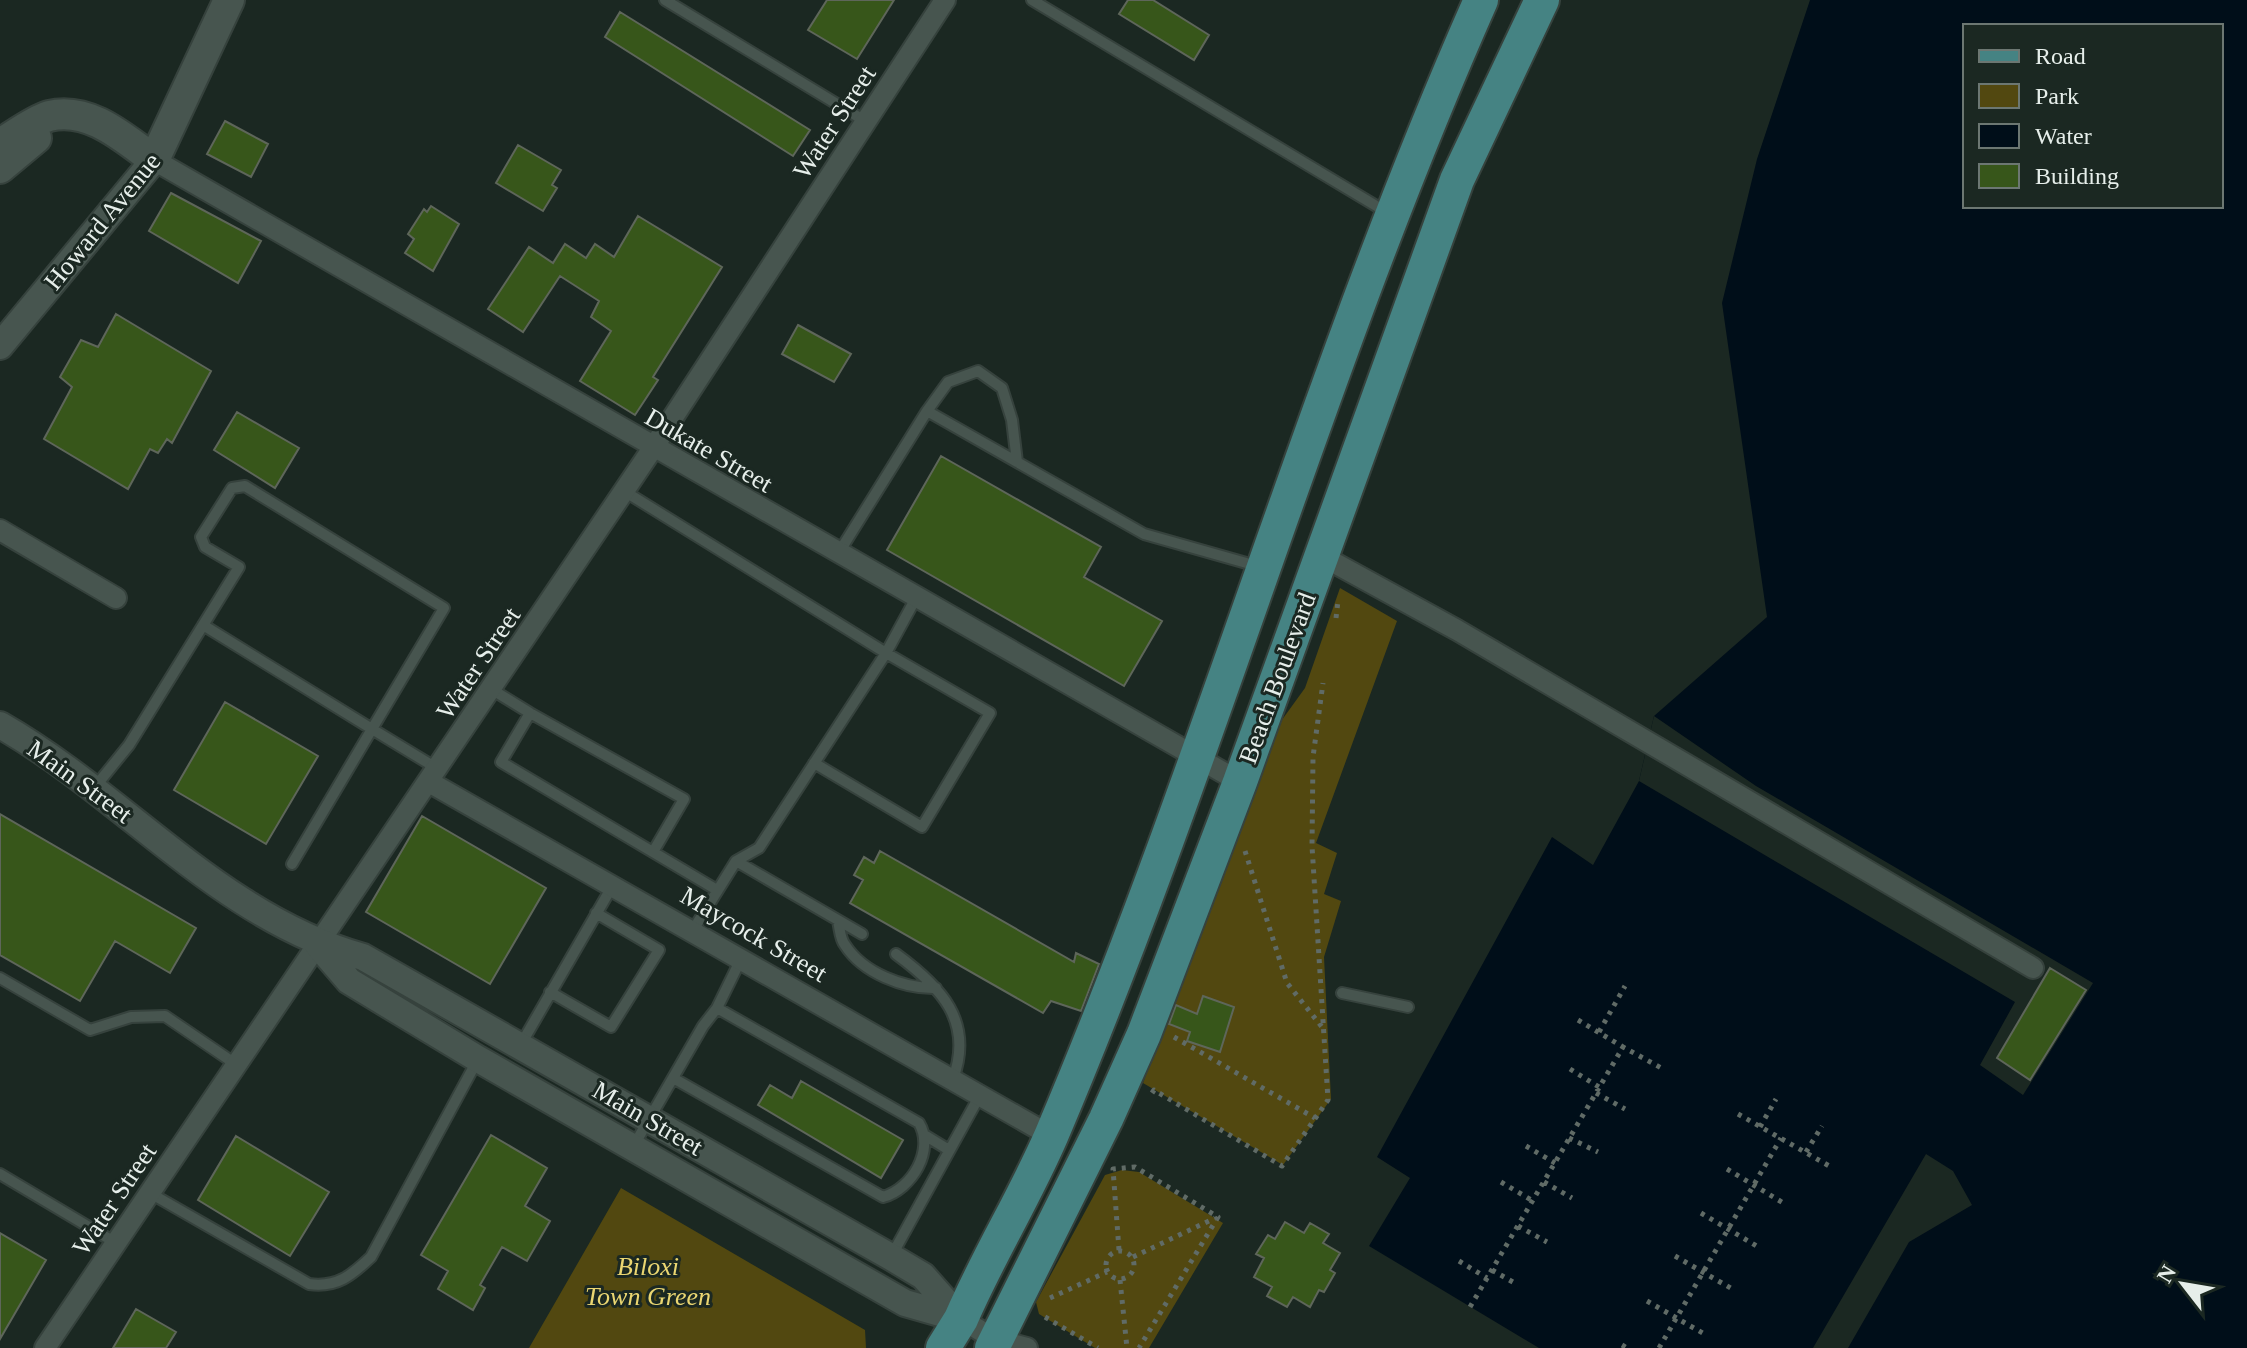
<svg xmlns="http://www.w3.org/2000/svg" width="2247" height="1348" font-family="Georgia,serif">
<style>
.green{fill:#524810}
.water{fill:#000e19;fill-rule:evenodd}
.pier{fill:#1b2822}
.building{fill:#37561a;stroke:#5e665a;stroke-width:2}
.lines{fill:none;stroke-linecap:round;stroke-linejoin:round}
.service-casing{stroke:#36423d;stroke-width:14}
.minor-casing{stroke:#36423d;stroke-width:24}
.tertiary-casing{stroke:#36423d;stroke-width:30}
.secondary-casing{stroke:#36423d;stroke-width:34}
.primary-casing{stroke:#36423d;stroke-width:38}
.path{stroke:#606b66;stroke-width:5;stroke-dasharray:4 6;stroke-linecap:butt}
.service{stroke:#47554f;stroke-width:10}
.minor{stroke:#47554f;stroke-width:20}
.tertiary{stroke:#47554f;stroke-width:26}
.secondary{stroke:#47554f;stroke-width:30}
.primary{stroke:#458383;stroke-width:34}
.labels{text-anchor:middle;stroke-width:6;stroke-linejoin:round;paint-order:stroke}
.street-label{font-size:26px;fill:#e6eeea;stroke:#1b2822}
.park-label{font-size:26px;font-style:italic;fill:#ead671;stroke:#1b2822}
</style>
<rect width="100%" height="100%" fill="#1b2822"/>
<path class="green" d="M 1340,588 L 1397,621 L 1316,843 L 1337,853 L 1324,894 L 1341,901 L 1324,957 L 1331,1099 L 1283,1165 L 1143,1083 L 1271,735 L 1305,688 Z
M 1122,1170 L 1139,1172 L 1223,1223 L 1149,1348 L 1095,1348 L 1039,1314 L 1036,1302 L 1105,1175 Z
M 621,1188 L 865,1330 L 866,1348 L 529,1348 Z"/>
<path class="water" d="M 1810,0 L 2247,0 L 2247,1348 L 1539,1348 L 1369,1246 L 1410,1178 L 1377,1157 L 1552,837 L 1593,865 L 1639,781 L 1654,716 L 1767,617 L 1722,303 L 1757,159 ZM 1965,26 L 2221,26 L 2221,206 L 1965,206 Z"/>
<path class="pier" d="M 1654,716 L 1756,786 L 2093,983 L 2023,1095 L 1980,1065 L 2015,1002 L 1639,781 Z
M 1926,1154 L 1953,1171 L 1972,1205 L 1909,1242 L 1848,1348 L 1813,1348 Z"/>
<path class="building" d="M 827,0 L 894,0 L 857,59 L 808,30 Z
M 1128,0 L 1153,0 L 1209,35 L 1194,60 L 1119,14 Z
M 620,12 L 810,130 L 793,156 L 605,37 Z
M 225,121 L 268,144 L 251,177 L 207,154 Z
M 518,145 L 561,170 L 552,185 L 557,188 L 543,211 L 496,183 Z
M 171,193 L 261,241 L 238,283 L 149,231 Z
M 431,206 L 459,224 L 433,271 L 405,253 L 414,239 L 408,234 L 424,209 L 427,212 Z
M 638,216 L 722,267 L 653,377 L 658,380 L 635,415 L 580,381 L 611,331 L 591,317 L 599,301 L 560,276 L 523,332 L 488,309 L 529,247 L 553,263 L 565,244 L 586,258 L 595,244 L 614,257 Z
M 116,314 L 211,371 L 172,443 L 167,439 L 158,453 L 150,449 L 128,489 L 44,439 L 72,387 L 60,377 L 81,340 L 98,347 Z
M 798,325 L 851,354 L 834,382 L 782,354 Z
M 237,412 L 299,448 L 275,488 L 214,450 Z
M 941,456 L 1101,547 L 1084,577 L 1162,621 L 1124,686 L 887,550 Z
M 225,702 L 318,756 L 266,844 L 174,790 Z
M 0,814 L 196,928 L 170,973 L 115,941 L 80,1001 L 0,955 Z
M 422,816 L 546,888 L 490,984 L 366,912 Z
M 880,851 L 1074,962 L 1076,953 L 1099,964 L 1081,1011 L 1051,1001 L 1043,1013 L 850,903 L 863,880 L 854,875 L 864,857 L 874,863 Z
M 2050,968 L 2086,990 L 2030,1080 L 1997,1058 Z
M 1203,996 L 1234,1007 L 1220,1052 L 1187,1041 L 1190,1032 L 1169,1024 L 1176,1005 L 1197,1014 Z
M 801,1081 L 903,1140 L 881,1178 L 758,1105 L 770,1085 L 792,1098 Z
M 491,1135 L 547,1168 L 525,1206 L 550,1221 L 527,1261 L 502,1247 L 480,1285 L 485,1288 L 473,1310 L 438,1289 L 448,1271 L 421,1255 Z
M 236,1136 L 329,1192 L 290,1256 L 198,1200 Z
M 1285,1222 L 1304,1233 L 1310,1223 L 1329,1234 L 1323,1243 L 1340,1253 L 1330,1270 L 1335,1273 L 1324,1292 L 1319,1290 L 1310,1307 L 1293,1297 L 1287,1307 L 1267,1296 L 1272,1287 L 1254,1277 L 1264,1258 L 1256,1254 L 1268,1235 L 1275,1239 Z
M 0,1233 L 46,1260 L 0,1339 Z
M 136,1309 L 176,1332 L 166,1348 L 113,1348 Z"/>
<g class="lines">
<defs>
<path id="service" d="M 665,0 L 865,121
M 1032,0 L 1388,213
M 927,411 L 948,382 L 978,371 L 1002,388 L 1012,420 L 1017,462
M 624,491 L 886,653 L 990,713 L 922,827 L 814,763
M 838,554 L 927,411 L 1144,534 L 1257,566
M 203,625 L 372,729 L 292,864
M 491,689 L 530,713
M 95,787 L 129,745 L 239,567 L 205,547 L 201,537 L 232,488 L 245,486 L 444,608 L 372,729 L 438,769
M 653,852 L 684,799 L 530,713 L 501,762 L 717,890
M 736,861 L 862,934
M 838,921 C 840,929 840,939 845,945 C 863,973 904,989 936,988
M 693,930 L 736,861 L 759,848 L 886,653 L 916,598
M 896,954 C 941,987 974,1021 953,1079
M 0,978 L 90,1030 L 131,1017 L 165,1016 L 237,1065
M 550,992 L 611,1027 L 659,950 L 596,913
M 1342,993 L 1408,1007
M 717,1008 L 742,957
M 520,1046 L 613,885
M 926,1136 L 949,1150
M 633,1147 L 703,1026 L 717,1008 L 919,1123 C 935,1150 912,1189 883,1197 L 673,1078
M 0,1174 L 116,1243
M 150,1193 L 309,1284 C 337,1288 352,1275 371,1257 L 477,1061
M 892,1255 L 980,1095"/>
<path id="minor" d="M 154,160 L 1240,782
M 0,530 L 116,598
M 1320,555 L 1457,630 L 2033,968
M 429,782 L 1051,1136
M 961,1319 L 996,1340 L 1027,1348
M 45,1348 L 653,448 L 945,0"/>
<path id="tertiary" d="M 0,346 L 154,160
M 0,725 C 126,797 220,917 363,957 L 891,1257 L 923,1276 L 961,1319
M 318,945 L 349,981 L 478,1059 L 905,1303 L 961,1319"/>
<path id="secondary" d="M 0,144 C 15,135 33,121 49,116 C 89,106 124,138 154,160
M 154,160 L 229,0
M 0,168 L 36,138"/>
<path id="primary" d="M 943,1348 L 961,1319 C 988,1256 1025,1197 1052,1134 C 1210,762 1317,370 1481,0
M 992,1348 L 1106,1119 L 1144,1034 L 1240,782 L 1457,180 L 1542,0"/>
</defs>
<use href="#service" class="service-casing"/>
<use href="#minor" class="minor-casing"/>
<use href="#tertiary" class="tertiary-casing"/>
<use href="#secondary" class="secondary-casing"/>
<use href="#primary" class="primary-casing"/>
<path class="path" d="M 1336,618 L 1338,601
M 1245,851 L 1287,983 L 1322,1027
M 1578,1020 L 1623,1047
M 1599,1032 L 1625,986
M 1174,1037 L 1315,1118
M 1570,1069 L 1599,1087
M 1152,1093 L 1154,1090 L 1282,1166 L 1328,1100 L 1312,846 L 1313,757 L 1323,683
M 1596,1093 L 1625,1109
M 1738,1114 L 1831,1167
M 1760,1127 L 1776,1099
M 1569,1138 L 1598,1152
M 1526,1146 L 1555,1163
M 1806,1152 L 1822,1126
M 1727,1169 L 1785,1204
M 1501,1182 L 1533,1201
M 1544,1182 L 1572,1198
M 1701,1213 L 1760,1248
M 1518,1226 L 1547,1242
M 1119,1250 L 1113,1169 L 1135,1167 L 1218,1217 L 1139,1348
M1106 1265a14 14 0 1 1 28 0a14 14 0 1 1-28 0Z
M 1675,1256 L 1734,1290
M 1133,1257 L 1215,1218
M 1459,1261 L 1487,1278
M 1492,1270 L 1518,1285
M 1120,1280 L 1127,1348
M 1050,1298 L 1107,1272
M 1647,1301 L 1706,1335
M 1470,1307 L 1623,1047 L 1665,1070
M 1045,1317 L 1098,1348
M 1622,1345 L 1627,1348
M 1659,1348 L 1781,1138"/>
<use href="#service" class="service"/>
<use href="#minor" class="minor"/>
<use href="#tertiary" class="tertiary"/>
<use href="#secondary" class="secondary"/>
<use href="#primary" class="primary"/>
</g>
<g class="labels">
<g class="street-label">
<text transform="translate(834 122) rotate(-57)" y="9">Water Street</text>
<text transform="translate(102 221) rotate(-51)" y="9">Howard Avenue</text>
<text transform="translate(709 450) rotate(30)" y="9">Dukate Street</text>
<text transform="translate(478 663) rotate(-56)" y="9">Water Street</text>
<text transform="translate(1277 678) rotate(-70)" y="9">Beach Boulevard</text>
<text transform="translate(80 781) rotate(36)" y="9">Main Street</text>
<text transform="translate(754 934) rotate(30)" y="9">Maycock Street</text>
<text transform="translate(648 1118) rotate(30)" y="9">Main Street</text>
<text transform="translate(114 1199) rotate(-56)" y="9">Water Street</text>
</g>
<g class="park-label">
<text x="648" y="1275">Biloxi<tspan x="648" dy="30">Town Green</tspan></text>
</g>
</g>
<rect x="1963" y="24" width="260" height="184" fill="#1b2822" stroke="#6c7772" stroke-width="2"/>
<rect x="1979" y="50" width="40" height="12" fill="#458383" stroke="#6c7772" stroke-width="2"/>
<text x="2035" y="64" font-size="24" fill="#e6eeea">Road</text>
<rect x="1979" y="84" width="40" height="24" fill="#524810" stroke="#6c7772" stroke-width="2"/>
<text x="2035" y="104" font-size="24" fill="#e6eeea">Park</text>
<rect x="1979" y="124" width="40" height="24" fill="#000e19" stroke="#6c7772" stroke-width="2"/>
<text x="2035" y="144" font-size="24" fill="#e6eeea">Water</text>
<rect x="1979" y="164" width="40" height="24" fill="#37561a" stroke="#6c7772" stroke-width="2"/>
<text x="2035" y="184" font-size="24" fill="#e6eeea">Building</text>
<g transform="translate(2183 1284) rotate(301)" stroke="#1b2822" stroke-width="6" paint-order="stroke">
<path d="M0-6L14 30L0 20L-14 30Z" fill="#e6eeea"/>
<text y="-12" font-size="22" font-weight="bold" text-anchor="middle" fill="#e6eeea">N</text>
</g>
</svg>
